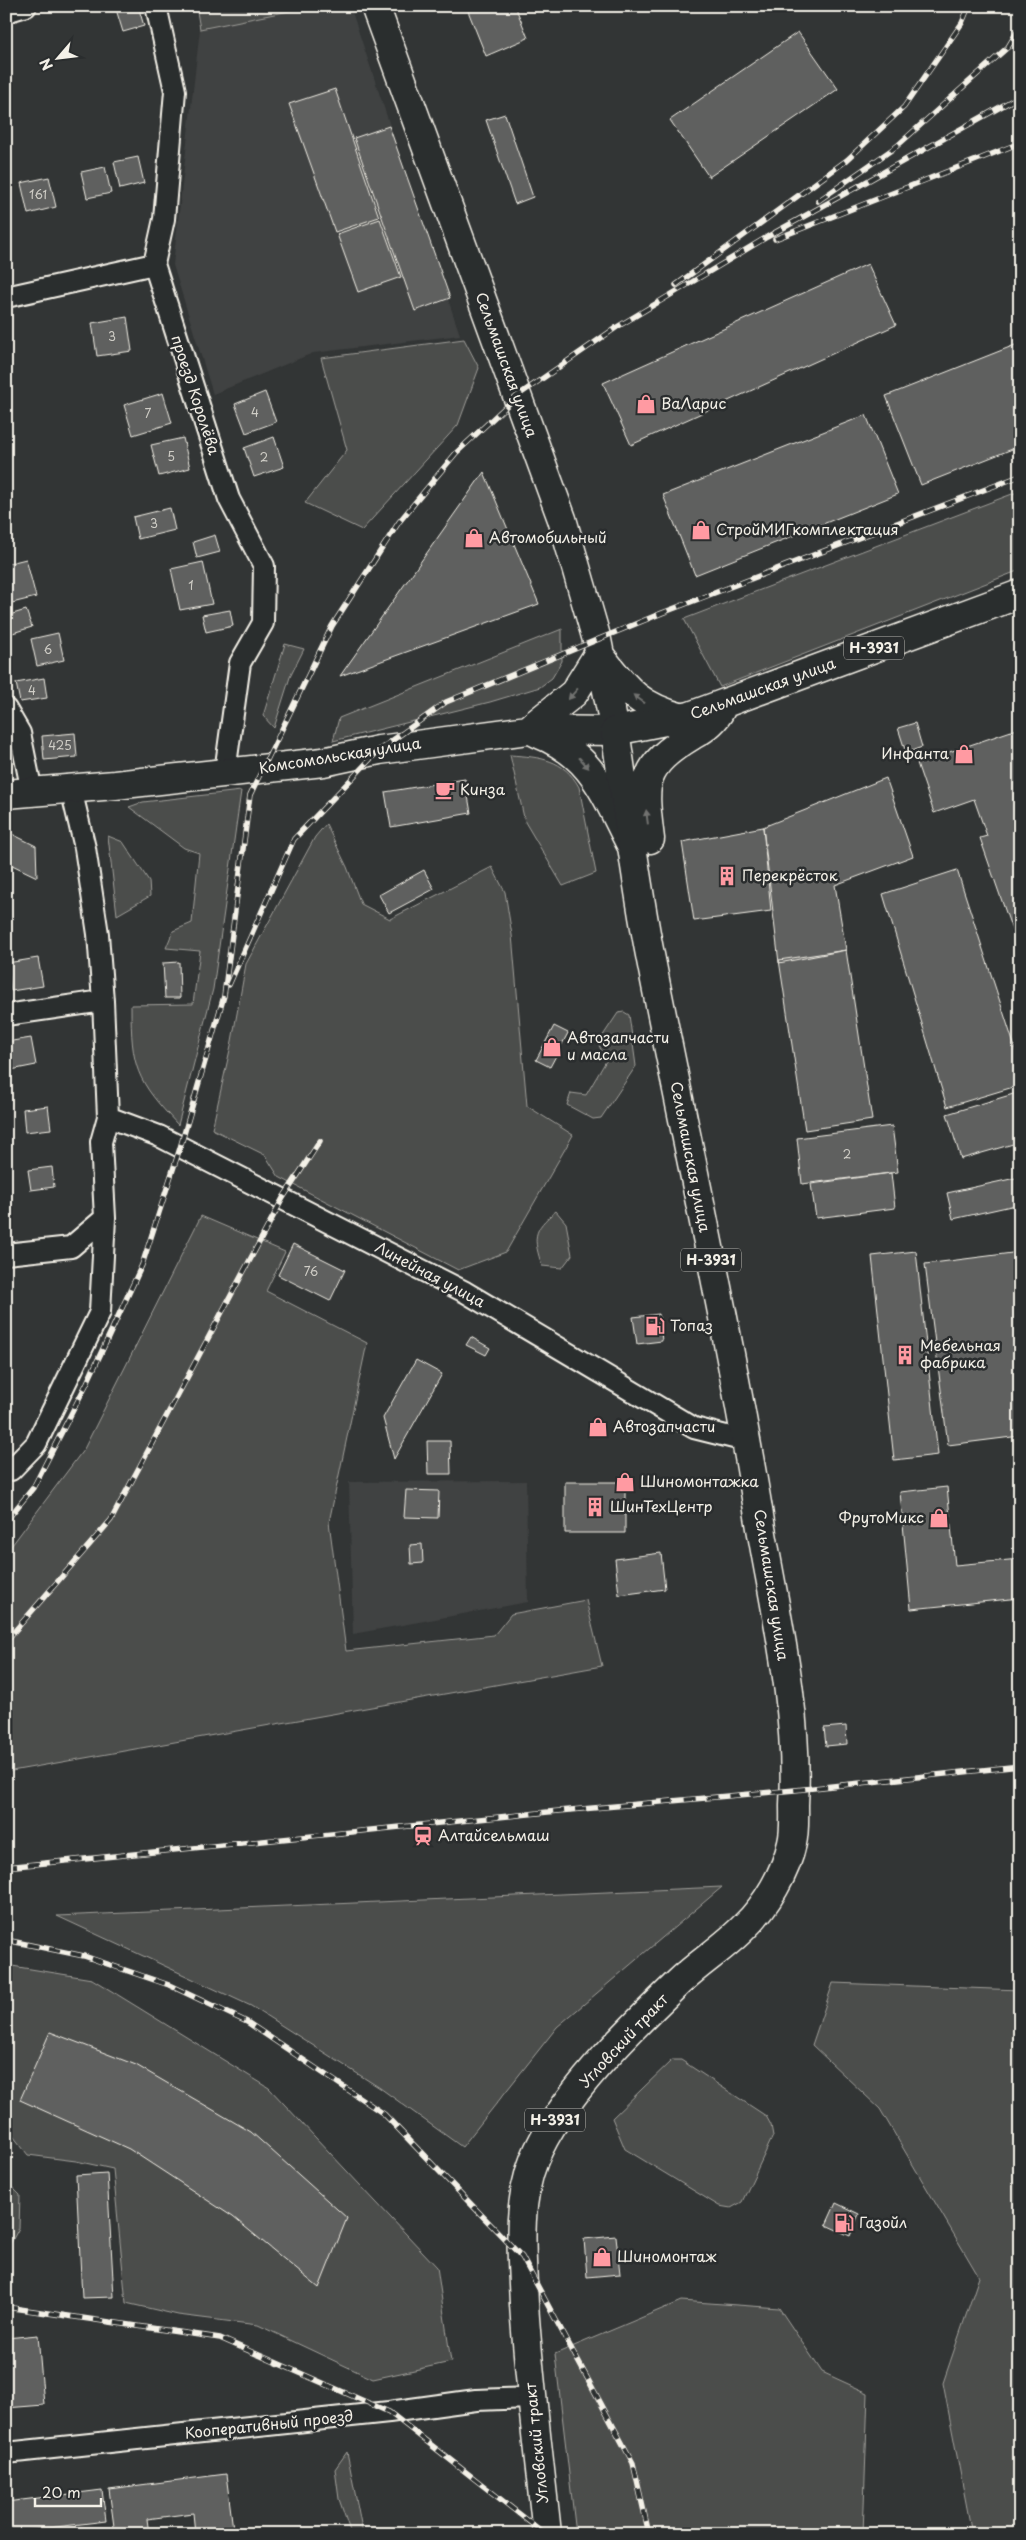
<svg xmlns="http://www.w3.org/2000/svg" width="1026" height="2540" font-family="'Playpen Sans',sans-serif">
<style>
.built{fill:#404242}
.green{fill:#4b4d4c;stroke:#a09f9a}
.building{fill:#5f605f;stroke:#f4f1e8}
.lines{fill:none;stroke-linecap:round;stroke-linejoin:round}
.street-casing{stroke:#f4f1e8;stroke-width:24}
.secondary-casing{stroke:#f4f1e8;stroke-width:31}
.highway-casing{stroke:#f4f1e8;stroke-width:31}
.street{stroke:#2a2d2e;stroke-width:20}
.secondary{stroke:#2a2d2e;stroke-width:28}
.highway{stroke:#2a2d2e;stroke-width:28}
.rail-casing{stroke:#f4f1e8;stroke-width:5.5}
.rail{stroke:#2a2d2e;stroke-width:4;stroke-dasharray:11;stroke-linecap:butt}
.oneway{fill:#71726f}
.labels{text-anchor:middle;stroke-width:5;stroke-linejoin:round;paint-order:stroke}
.number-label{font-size:12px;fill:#cfcdc6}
.shield{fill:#2a2d2e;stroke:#b7b6b0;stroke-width:1}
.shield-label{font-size:14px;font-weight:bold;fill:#f4f1e8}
.street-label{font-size:15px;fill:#f4f1e8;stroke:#2a2d2e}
.poi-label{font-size:15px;fill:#f4f1e8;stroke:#2a2d2e;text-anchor:start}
</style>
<rect width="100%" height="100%" fill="#323535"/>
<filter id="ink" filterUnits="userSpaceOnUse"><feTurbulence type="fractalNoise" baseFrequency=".02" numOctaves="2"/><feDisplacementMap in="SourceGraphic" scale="10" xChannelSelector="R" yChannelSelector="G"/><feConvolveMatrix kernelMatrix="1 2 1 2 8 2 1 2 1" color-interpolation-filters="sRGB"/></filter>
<g filter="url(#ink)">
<path class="built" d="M 314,6 L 350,6 L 460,335 L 313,353 L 213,394 L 173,265 L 200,29 Z
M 526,1481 L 528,1602 L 353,1634 L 349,1482 Z"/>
<path class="green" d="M 196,6 L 314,6 L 200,29 Z
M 464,339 L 479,368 L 458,425 L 362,530 L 305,503 L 347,450 L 321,358 Z
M 1020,491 L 1020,570 L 720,687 L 684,619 Z
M 562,629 L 562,661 L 552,678 L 540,687 L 490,702 L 333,741 L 339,718 Z
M 285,644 L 304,649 L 290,677 L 274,728 L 263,716 Z
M 510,755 C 540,757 564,759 579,787 L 596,873 L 563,886 L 525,822 Z
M 241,791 L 213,989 L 178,1125 C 136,1080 131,1068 131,1005 L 193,1004 L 200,951 L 166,948 L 173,931 L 192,923 L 199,853 L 184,848 L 129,807 L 143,802 Z
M 326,824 L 347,867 L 361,904 L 390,919 L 492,867 L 505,892 L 512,935 L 527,1106 L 573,1135 L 506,1252 L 458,1270 L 279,1177 L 265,1155 L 212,1129 L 232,1041 L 246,964 L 315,837 Z
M 108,836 L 123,842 L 149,881 L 150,896 L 117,915 Z
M 624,1012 L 629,1015 L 636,1066 L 601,1118 L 593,1119 L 567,1105 L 571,1093 L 586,1095 L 606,1061 L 598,1043 L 618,1013 Z
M 556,1211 L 566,1223 L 572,1255 L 562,1268 L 542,1266 C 533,1238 532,1230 556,1211 Z
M 201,1216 L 285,1252 L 266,1291 L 367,1343 L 329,1522 L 346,1651 L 494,1635 L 511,1614 L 586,1600 L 602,1666 L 6,1772 L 6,1553 L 84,1449 Z
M 722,1887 L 557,2027 L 462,2147 L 380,2088 L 251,2006 L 57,1916 Z
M 6,1965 L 92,1979 L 269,2088 L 437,2267 L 451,2362 L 373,2379 L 258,2325 L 178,2315 L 126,2303 L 113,2169 L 76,2161 L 28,2155 L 6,2127 Z
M 833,1983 L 1020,1990 L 1020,2534 L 972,2534 L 943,2383 L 979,2277 L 880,2109 L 812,2045 Z
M 672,2060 L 681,2060 L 766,2116 L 771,2125 L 773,2136 L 742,2202 L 731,2208 L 719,2206 L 625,2149 L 612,2118 Z
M 6,2181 L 20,2195 L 19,2228 L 6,2252 Z
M 681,2301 L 779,2308 L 822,2372 L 868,2393 L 863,2534 L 576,2534 L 555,2354 Z
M 347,2452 L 363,2534 L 351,2534 L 339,2499 L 335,2469 Z"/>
<path class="building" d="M 115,6 L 138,6 L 144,26 L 123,32 Z
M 466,6 L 515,6 L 528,38 L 486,56 Z
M 798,32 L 838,89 L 709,177 L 670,120 Z
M 335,89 L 379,217 L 335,232 L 289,104 Z
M 505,114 L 533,197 L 515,204 L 486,120 Z
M 389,126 L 450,298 L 415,311 L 354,138 Z
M 138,157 L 144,183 L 120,189 L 114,162 Z
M 105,167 L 111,193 L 87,198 L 81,172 Z
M 49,177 L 56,207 L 28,214 L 21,183 Z
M 380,219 L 401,277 L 358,292 L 337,234 Z
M 868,264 L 896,325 L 631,445 L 603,383 Z
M 127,317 L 132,351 L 97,356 L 92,323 Z
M 1020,343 L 1020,446 L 921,485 L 886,396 Z
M 265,392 L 276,422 L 246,433 L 235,404 Z
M 163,393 L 172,423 L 133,435 L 124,405 Z
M 866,415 L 898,494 L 695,575 L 663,495 Z
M 274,437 L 284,467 L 254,477 L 244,448 Z
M 183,438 L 190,468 L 159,476 L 151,445 Z
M 484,472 L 539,604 L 340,676 Z
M 170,508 L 175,530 L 138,539 L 133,517 Z
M 215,535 L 220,552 L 197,558 L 193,542 Z
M 26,559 L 36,597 L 12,603 L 6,583 L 6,564 Z
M 203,562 L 212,604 L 180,610 L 171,569 Z
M 26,610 L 32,627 L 6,635 L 6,616 Z
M 230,610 L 233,626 L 206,632 L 202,615 Z
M 58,633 L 64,660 L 37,666 L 31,639 Z
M 44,678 L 47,698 L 20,702 L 16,683 Z
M 915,723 L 922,747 L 906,753 L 898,728 Z
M 1020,728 L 1020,953 L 980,838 L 987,836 L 974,799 L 934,813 L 917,763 Z
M 75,733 L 77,757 L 44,760 L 42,736 Z
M 886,778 L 913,856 L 835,885 L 846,950 L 779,963 L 763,827 Z
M 465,779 L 471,813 L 391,827 L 385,792 Z
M 763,827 L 771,911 L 694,921 L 682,842 Z
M 6,831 L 36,846 L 37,877 L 6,862 Z
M 424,870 L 434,889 L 389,913 L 379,895 Z
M 957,870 L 1020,1063 L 1020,1085 L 947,1107 L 883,894 Z
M 846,950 L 872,1120 L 805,1130 L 779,960 Z
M 38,958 L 43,986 L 11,991 L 7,963 Z
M 179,962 L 180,998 L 165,998 L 163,963 Z
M 554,1026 L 568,1033 L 550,1067 L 536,1060 Z
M 31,1038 L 36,1065 L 6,1071 L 6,1042 Z
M 1020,1092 L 1020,1142 L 961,1159 L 947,1114 Z
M 48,1106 L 51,1129 L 25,1132 L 23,1109 Z
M 892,1126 L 898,1172 L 802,1184 L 797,1138 Z
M 52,1167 L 54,1187 L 31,1190 L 28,1170 Z
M 891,1173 L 895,1208 L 816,1218 L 811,1184 Z
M 1020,1177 L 1020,1204 L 953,1219 L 947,1193 Z
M 293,1244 L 345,1270 L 330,1301 L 278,1275 Z
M 916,1251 L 938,1455 L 894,1460 L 872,1256 Z
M 1020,1252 L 1020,1436 L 948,1445 L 925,1264 Z
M 659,1314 L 662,1341 L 637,1344 L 633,1317 Z
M 471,1337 L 490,1348 L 486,1355 L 466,1345 Z
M 416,1360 L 442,1374 L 394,1459 L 383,1418 Z
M 427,1441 L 450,1441 L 451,1474 L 428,1474 Z
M 565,1482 L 625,1482 L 625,1533 L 565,1533 Z
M 947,1487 L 955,1565 L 1020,1559 L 1020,1598 L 911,1609 L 900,1492 Z
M 406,1490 L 439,1491 L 438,1518 L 404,1517 Z
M 422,1544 L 423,1563 L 411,1564 L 410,1545 Z
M 661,1553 L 665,1589 L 619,1595 L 615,1559 Z
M 846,1726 L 847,1744 L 826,1746 L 824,1728 Z
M 50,2032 L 136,2065 L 251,2132 L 347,2218 L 319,2288 L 233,2217 L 129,2149 L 20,2100 Z
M 107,2173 L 114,2297 L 82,2298 L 76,2175 Z
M 836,2203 L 859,2214 L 850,2236 L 826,2225 Z
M 616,2236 L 620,2274 L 587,2277 L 584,2239 Z
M 38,2335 L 44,2405 L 6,2408 L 6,2338 Z
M 226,2474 L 233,2529 L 195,2533 L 193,2513 L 147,2519 L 149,2534 L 115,2534 L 109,2489 Z
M 102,2490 L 106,2521 L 6,2533 L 6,2502 Z"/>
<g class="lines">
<defs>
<path id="street" d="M 156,6 L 175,91 L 164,219 L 154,264 L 229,499 L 264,566 L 263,623 L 240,663 L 225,772
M 6,12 L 26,6
M 6,297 L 154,264
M 6,709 L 20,733 L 32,792
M 6,1015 L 103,1001
M 108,1117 L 159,1136 L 465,1292 L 694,1428 L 746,1441
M 6,1254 L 71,1247 L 105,1218
M 11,1470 L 36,1444 L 100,1312 L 105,1218 L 101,1142 L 108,1117 L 103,1001 L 98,934 L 85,848 L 71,789
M 6,2453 L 389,2412 L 476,2400 L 532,2398"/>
<path id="secondary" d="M 602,658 C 628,692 641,707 683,718
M 528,730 L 574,693 L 599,653
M 537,733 C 593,755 604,793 630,843
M 6,794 L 115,785 L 323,762 L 379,750 L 528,730 L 615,731 L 597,640 L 562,519 L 375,6"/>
<path id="highway" d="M 650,839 C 643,782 640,767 693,735 C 704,729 715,721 721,709
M 547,2534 C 539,2457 529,2381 524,2304 C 522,2257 516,2204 534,2160 C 559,2098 630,2029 679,1982 C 700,1962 725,1947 745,1926 C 766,1906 786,1872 792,1843 C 795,1831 794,1817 794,1805 C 799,1712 777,1619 761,1528 C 730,1337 688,1149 651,960 C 636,885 627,807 615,731 L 690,716 L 1020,594"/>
</defs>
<use href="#street" class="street-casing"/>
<use href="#secondary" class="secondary-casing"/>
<use href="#highway" class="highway-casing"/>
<use href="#street" class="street"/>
<use href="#secondary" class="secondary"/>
<use href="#highway" class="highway"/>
<defs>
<path id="rail" d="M 818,201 L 897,146 L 1008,47 L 1020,27
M 775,239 L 1020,143
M 676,285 L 847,160 L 904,107 L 962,23 L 969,6
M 229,985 L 294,839 L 379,750 L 446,702 L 662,613 L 1020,476
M 6,1521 L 33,1488 L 87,1383 L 142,1265 L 180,1148 L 224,996 L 250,795 L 332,626 L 399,522 L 456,453 L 517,396 L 617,327 L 767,237 L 1020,96
M 6,1641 L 111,1520 L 283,1198 L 320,1141
M 6,1867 L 548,1812 L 795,1790 L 1020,1766
M 6,1940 L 84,1956 L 169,1985 L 247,2022 L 384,2114 L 522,2257 L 633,2463 L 649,2534
M 6,2307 L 220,2338 L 389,2412 L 545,2534"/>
</defs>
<use href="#rail" class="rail-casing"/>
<use href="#rail" class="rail"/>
</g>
<defs><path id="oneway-solid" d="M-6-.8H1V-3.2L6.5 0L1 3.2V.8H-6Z" transform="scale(1.25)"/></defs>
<g class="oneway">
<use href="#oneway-solid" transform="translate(573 694) rotate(131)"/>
<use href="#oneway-solid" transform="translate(639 699) rotate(-144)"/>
<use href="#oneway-solid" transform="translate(584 763) rotate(48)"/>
<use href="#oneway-solid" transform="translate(647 817) rotate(-97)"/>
</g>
</g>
<defs>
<symbol id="shop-bare" viewBox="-9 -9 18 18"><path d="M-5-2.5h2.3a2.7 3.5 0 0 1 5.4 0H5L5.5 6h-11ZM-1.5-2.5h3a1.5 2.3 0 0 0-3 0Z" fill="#ff9aa2" stroke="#2a2d2e" stroke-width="2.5" paint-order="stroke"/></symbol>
<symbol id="cafe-bare" viewBox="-9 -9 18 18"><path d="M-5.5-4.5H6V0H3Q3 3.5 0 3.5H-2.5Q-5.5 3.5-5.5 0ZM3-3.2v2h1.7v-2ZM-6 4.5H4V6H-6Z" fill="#ff9aa2" stroke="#2a2d2e" stroke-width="2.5" paint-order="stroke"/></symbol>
<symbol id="building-bare" viewBox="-9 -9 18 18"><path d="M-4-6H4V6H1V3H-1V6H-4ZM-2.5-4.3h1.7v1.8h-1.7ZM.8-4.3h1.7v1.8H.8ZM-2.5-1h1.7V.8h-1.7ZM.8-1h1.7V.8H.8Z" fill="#ff9aa2" stroke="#2a2d2e" stroke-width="2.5" paint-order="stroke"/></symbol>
<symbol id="fuel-bare" viewBox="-9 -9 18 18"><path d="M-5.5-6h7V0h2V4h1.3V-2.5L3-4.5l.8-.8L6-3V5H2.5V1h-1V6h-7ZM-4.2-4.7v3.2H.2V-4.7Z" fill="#ff9aa2" stroke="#2a2d2e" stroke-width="2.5" paint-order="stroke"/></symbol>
<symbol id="station-bare" viewBox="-9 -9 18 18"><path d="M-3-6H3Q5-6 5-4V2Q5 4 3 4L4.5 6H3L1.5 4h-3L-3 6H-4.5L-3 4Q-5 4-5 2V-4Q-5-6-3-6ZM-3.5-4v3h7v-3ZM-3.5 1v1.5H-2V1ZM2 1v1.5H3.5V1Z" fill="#ff9aa2" stroke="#2a2d2e" stroke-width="2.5" paint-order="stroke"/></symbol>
</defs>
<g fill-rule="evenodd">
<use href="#shop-bare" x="632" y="390" width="28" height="28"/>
<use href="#shop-bare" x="687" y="516" width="28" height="28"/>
<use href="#shop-bare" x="460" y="524" width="28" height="28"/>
<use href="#shop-bare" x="950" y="740" width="28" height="28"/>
<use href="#cafe-bare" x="431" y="776" width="28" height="28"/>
<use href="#building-bare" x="713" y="862" width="28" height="28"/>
<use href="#shop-bare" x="538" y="1033" width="28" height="28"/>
<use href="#fuel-bare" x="641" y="1312" width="28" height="28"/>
<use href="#building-bare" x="891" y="1341" width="28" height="28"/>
<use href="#shop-bare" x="584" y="1413" width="28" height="28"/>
<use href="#shop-bare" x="611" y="1468" width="28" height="28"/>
<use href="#building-bare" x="581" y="1493" width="28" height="28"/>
<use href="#shop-bare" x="925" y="1504" width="28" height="28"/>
<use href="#station-bare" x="409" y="1822" width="28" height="28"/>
<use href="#fuel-bare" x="830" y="2209" width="28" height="28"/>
<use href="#shop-bare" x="588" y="2243" width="28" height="28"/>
</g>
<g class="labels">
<g class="number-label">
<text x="38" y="199">161</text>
<text x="112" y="341">3</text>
<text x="255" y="417">4</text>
<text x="148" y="418">7</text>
<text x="171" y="461">5</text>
<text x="264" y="462">2</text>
<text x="154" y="528">3</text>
<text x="191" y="590">1</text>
<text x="48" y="654">6</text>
<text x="32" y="695">4</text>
<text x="60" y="750">425</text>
<text x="847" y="1159">2</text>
<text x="311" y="1276">76</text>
</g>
<g class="shield">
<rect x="844" y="636.5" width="60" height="23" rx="4"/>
<rect x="681" y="1248.5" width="60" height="23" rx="4"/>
<rect x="525" y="2108.5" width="60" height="23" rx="4"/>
</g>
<g class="shield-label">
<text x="874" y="653">Н-3931</text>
<text x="711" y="1265">Н-3931</text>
<text x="555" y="2125">Н-3931</text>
</g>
<g class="street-label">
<text transform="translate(506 365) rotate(70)" y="5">Сельмашская улица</text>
<text transform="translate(195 395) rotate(72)" y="5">проезд Королёва</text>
<text transform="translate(763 689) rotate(-20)" y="5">Сельмашская улица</text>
<text transform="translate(340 756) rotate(-9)" y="5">Комсомольская улица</text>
<text transform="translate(690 1157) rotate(79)" y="5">Сельмашская улица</text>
<text transform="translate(430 1275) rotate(28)" y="5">Линейная улица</text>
<text transform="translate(771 1585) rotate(81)" y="5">Сельмашская улица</text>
<text transform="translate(624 2041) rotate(-47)" y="5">Угловский тракт</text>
<text transform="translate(269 2425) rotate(-6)" y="5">Кооперативный проезд</text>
<text transform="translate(537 2443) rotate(-96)" y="5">Угловский тракт</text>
</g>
<g class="poi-label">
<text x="661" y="409">ВаЛарис</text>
<text x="716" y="535">СтройМИГкомплектация</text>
<text x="489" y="543">Автомобильный</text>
<text x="949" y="759" text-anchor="end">Инфанта</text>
<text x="460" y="795">Кинза</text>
<text x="742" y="881">Перекрёсток</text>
<text x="567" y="1043">Автозапчасти<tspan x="567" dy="17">и масла</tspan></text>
<text x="670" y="1331">Топаз</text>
<text x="920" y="1351">Мебельная<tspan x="920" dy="17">фабрика</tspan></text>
<text x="613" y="1432">Автозапчасти</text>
<text x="640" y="1487">Шиномонтажка</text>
<text x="610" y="1512">ШинТехЦентр</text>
<text x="924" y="1523" text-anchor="end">ФрутоМикс</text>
<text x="438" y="1841">Алтайсельмаш</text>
<text x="859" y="2228">Газойл</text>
<text x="617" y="2262">Шиномонтаж</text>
</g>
</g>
<rect width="1026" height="2540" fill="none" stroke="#2a2d2e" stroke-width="25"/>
<rect x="12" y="12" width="1001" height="2515" fill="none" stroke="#f4f1e8" stroke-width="2" filter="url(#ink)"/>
<g transform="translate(58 58) rotate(242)" stroke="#2a2d2e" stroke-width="4" paint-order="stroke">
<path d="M0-4L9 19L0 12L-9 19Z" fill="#f4f1e8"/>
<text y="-8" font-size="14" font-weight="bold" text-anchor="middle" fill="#f4f1e8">N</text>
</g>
<path d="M35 2498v8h66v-8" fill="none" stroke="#f4f1e8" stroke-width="2.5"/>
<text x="42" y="2498" font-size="15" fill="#f4f1e8" stroke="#2a2d2e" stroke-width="4" paint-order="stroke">20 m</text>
</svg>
